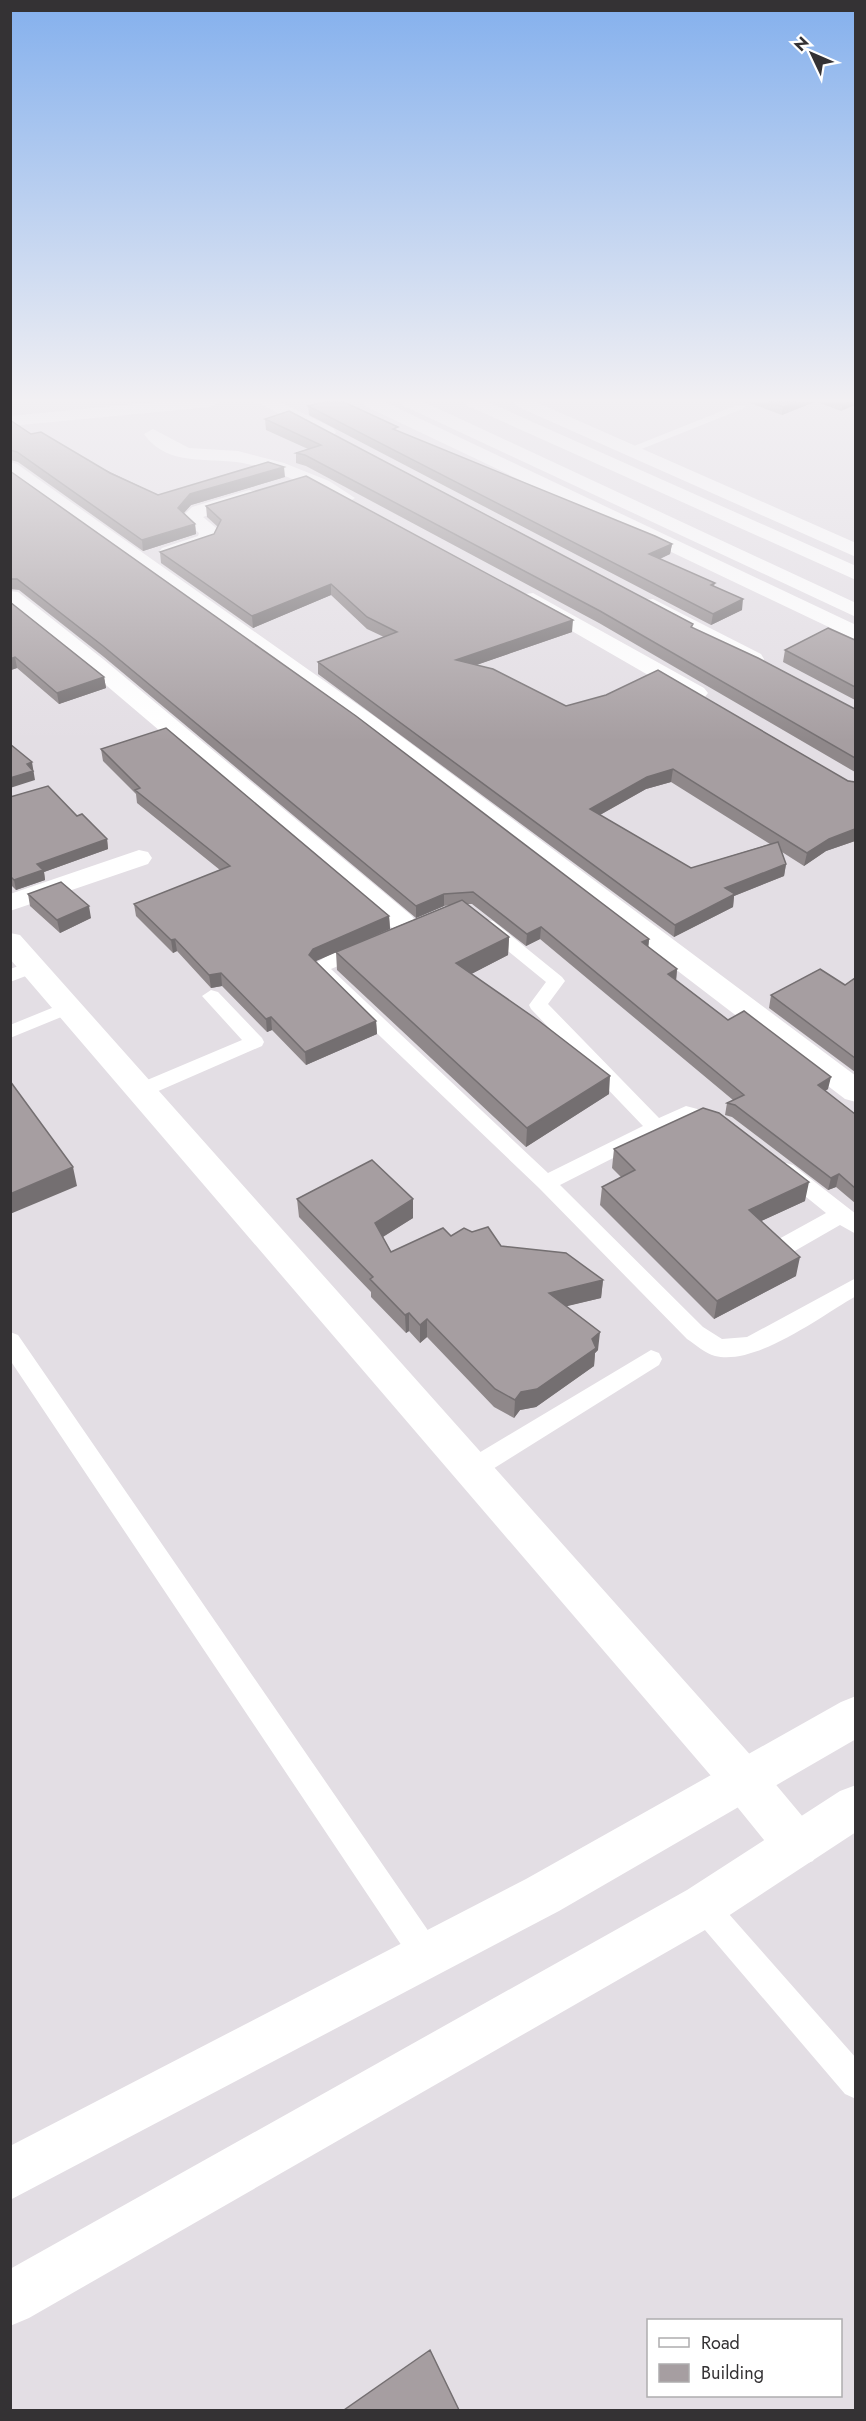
<svg xmlns="http://www.w3.org/2000/svg" width="866" height="2421" font-family="Jost,sans-serif">
<style>
.lines{fill:none;stroke-linecap:round;stroke-linejoin:round}
.service{fill:#fff;fill-rule:evenodd}
.minor{fill:#fff;fill-rule:evenodd}
.tertiary{fill:#fff;fill-rule:evenodd}
.primary{fill:#fff;fill-rule:evenodd}
.wall{fill:#8f888a;fill-rule:evenodd}
.shaded-wall{fill:#746f71}
.building{fill:#a69ea1;stroke:#746f71;stroke-width:1.5}
</style>
<rect width="100%" height="100%" fill="#e3dee4"/>
<g class="lines">
<path class="service" d="M 737,405 L 747,407 L 634,452 L 624,450 Z
M 487,920 L 493,921 L 562,977 L 565,981 L 548,1004 L 659,1118 L 686,1106 L 724,1116 L 727,1121 L 724,1126 L 717,1128 L 688,1120 L 560,1185 L 703,1327 L 722,1339 L 747,1337 L 856,1278 L 856,1296 C 821,1316 756,1366 715,1356 C 705,1353 696,1345 687,1339 L 539,1188 L 316,975 L 312,968 C 320,956 355,942 369,945 L 372,949 L 369,953 L 331,969 L 548,1173 L 643,1126 L 531,1009 L 529,1005 L 546,982 L 481,929 L 478,925 L 481,921 Z
M 33,961 L 42,967 L 39,971 L 10,982 L 10,969 Z
M 211,990 L 218,992 L 262,1038 L 264,1042 L 262,1046 L 147,1096 L 133,1096 L 130,1091 L 133,1086 L 242,1040 L 202,996 Z
M 69,1001 L 76,1003 L 78,1007 L 76,1011 L 10,1038 L 10,1025 Z
M 786,1163 L 793,1165 L 856,1214 L 856,1234 L 840,1225 L 793,1252 L 785,1254 L 777,1252 L 774,1246 L 777,1240 L 826,1213 L 779,1175 L 776,1170 L 779,1165 Z
M 10,1332 L 18,1335 L 438,1945 L 442,1956 L 438,1967 L 427,1971 L 416,1967 L 10,1360 Z
M 651,1350 L 659,1353 L 662,1359 L 659,1365 L 480,1477 L 471,1480 L 462,1477 L 459,1470 L 462,1463 Z
M 703,1891 L 713,1896 L 856,2058 L 856,2099 L 845,2094 L 693,1916 L 688,1906 L 693,1896 Z"/>
<path class="minor" d="M 156,402 L 219,402 L 210,407 L 10,426 L 10,416 Z
M 257,402 L 280,402 L 333,428 L 336,432 L 333,436 L 321,436 Z
M 153,429 L 189,448 L 238,451 L 284,463 L 329,481 L 355,498 L 345,504 L 338,502 C 311,487 283,473 252,465 C 216,455 169,470 144,434 Z
M 10,462 L 17,464 L 374,716 L 856,1076 L 856,1102 L 845,1099 L 358,726 L 10,477 Z
M 249,490 L 256,492 L 259,496 L 256,500 L 203,517 L 220,531 L 213,544 L 169,558 L 162,556 L 159,552 L 162,548 L 198,536 L 199,533 L 181,518 L 192,507 Z
M 10,591 L 18,592 L 103,659 L 412,916 L 416,922 L 412,928 L 402,930 L 392,928 L 87,669 L 10,608 Z
M 533,593 L 704,688 L 708,693 L 704,698 L 688,698 L 525,604 L 522,599 L 525,594 Z
M 653,599 L 761,654 L 764,659 L 761,664 L 745,664 L 645,610 L 642,605 L 645,600 Z
M 139,850 L 148,852 L 152,858 L 148,864 L 10,911 L 10,894 Z
M 10,933 L 20,935 L 762,1768 L 813,1829 L 820,1845 L 813,1861 L 797,1867 L 781,1861 L 730,1798 L 10,959 Z"/>
<path class="tertiary" d="M 362,402 L 385,402 L 856,625 L 856,640 L 365,406 Z
M 513,402 L 536,402 L 856,543 L 856,557 L 516,406 Z"/>
<path class="primary" d="M 401,402 L 424,402 L 856,603 L 856,617 L 404,406 Z
M 465,402 L 488,402 L 856,566 L 856,580 L 468,406 Z
M 856,1696 L 856,1739 L 559,1911 L 10,2200 L 10,2146 L 526,1879 L 841,1702 Z
M 856,1785 L 856,1832 L 719,1922 L 29,2318 L 10,2326 L 10,2269 L 687,1890 L 840,1791 Z"/>
</g>
<path class="wall" d="M 747,402 L 814,402 L 782,415 Z
M 817,402 L 855,402 L 841,411 Z
M 308,406 L 398,431 L 672,544 L 670,554 L 660,559 L 715,583 L 714,586 L 742,610 L 711,625 L 309,415 Z
M 289,411 L 693,624 L 692,628 L 855,709 L 855,772 L 599,623 L 306,466 L 296,463 L 296,453 L 308,449 L 266,430 L 265,419 Z
M 10,420 L 31,434 L 158,495 L 285,477 L 191,505 L 184,513 L 195,524 L 196,534 L 143,551 L 18,462 L 11,460 Z
M 10,471 L 649,939 L 648,947 L 677,969 L 676,980 L 728,1020 L 828,1089 L 825,1091 L 855,1114 L 855,1203 L 836,1187 L 828,1190 L 732,1117 L 725,1115 L 727,1103 L 733,1100 L 540,939 L 526,946 L 472,904 L 466,904 L 509,937 L 508,955 L 471,974 L 609,1094 L 526,1147 L 337,970 L 336,952 L 315,961 L 376,1021 L 377,1034 L 306,1065 L 272,1030 L 267,1032 L 222,986 L 211,988 L 177,951 L 173,953 L 136,916 L 134,904 L 220,870 L 137,803 L 136,794 L 103,761 L 101,749 L 389,916 L 390,929 L 364,940 L 450,905 L 444,906 L 416,918 L 104,657 L 19,590 L 10,589 Z
M 206,506 L 572,632 L 476,665 L 566,706 L 855,782 L 855,841 L 826,851 L 804,866 L 782,852 L 786,864 L 784,876 L 734,896 L 733,907 L 674,937 L 318,674 L 318,662 L 384,637 L 367,629 L 331,595 L 253,628 L 161,563 L 160,552 L 214,534 L 218,527 L 207,517 ZM 671,782 L 770,844 L 691,868 L 600,815 L 646,789 Z
M 10,602 L 104,677 L 106,688 L 59,704 L 17,668 L 11,670 Z
M 855,640 L 855,700 L 783,662 L 785,650 Z
M 10,797 L 77,816 L 107,839 L 108,849 L 44,872 L 45,880 L 16,890 L 10,884 Z
M 28,894 L 91,918 L 60,933 L 30,906 Z
M 855,978 L 855,1072 L 769,1008 L 771,995 L 845,985 Z
M 614,1149 L 805,1201 L 761,1221 L 796,1276 L 714,1319 L 600,1205 L 602,1187 L 621,1177 L 612,1168 Z
M 297,1199 L 413,1218 L 383,1237 L 391,1252 L 451,1236 L 501,1246 L 603,1280 L 601,1298 L 566,1306 L 598,1350 L 595,1353 L 594,1366 L 536,1407 L 520,1410 L 514,1418 L 494,1407 L 427,1337 L 420,1343 L 409,1331 L 406,1333 L 371,1297 L 371,1292 L 299,1217 Z"/>
<path class="shaded-wall" d="M 797,402 L 814,402 L 782,415 L 783,407 Z
M 846,402 L 855,402 L 855,405 L 841,411 L 843,403 Z
M 284,467 L 285,477 L 191,505 L 179,518 L 178,508 L 190,494 Z
M 195,524 L 196,534 L 143,551 L 142,540 Z
M 672,544 L 670,554 L 648,564 L 649,554 Z
M 331,584 L 331,595 L 253,628 L 252,616 Z
M 743,599 L 742,610 L 711,625 L 713,614 Z
M 573,620 L 572,632 L 456,672 L 456,660 Z
M 15,657 L 17,668 L 11,670 L 10,659 Z
M 104,677 L 106,688 L 59,704 L 57,693 Z
M 32,762 L 35,780 L 10,788 L 10,778 L 27,764 Z
M 673,769 L 671,782 L 646,789 L 589,821 L 590,809 L 647,777 Z
M 855,829 L 855,841 L 826,851 L 804,866 L 807,853 L 829,839 Z
M 107,839 L 108,849 L 44,872 L 45,880 L 16,890 L 14,880 L 37,864 Z
M 786,864 L 784,876 L 734,896 L 733,907 L 674,937 L 675,925 L 725,888 Z
M 444,894 L 444,906 L 416,918 L 416,906 Z
M 89,906 L 91,918 L 60,933 L 57,920 Z
M 389,916 L 390,929 L 314,962 L 309,955 L 313,949 Z
M 541,927 L 540,939 L 526,946 L 527,934 Z
M 509,937 L 508,955 L 456,982 L 456,963 Z
M 175,939 L 177,951 L 173,953 L 171,940 Z
M 649,939 L 648,951 L 642,942 Z
M 677,969 L 676,981 L 668,974 Z
M 221,973 L 222,986 L 211,988 L 209,975 Z
M 271,1017 L 272,1030 L 267,1032 L 266,1019 Z
M 376,1021 L 377,1034 L 306,1065 L 305,1052 Z
M 610,1076 L 609,1094 L 526,1147 L 527,1128 Z
M 831,1077 L 828,1089 L 815,1097 L 818,1085 Z
M 73,1167 L 77,1186 L 10,1214 L 10,1194 Z
M 839,1174 L 836,1187 L 828,1190 L 831,1178 Z
M 809,1182 L 805,1201 L 746,1228 L 749,1210 Z
M 413,1199 L 413,1218 L 376,1241 L 375,1223 Z
M 800,1257 L 796,1276 L 714,1319 L 717,1301 Z
M 603,1280 L 601,1298 L 547,1311 L 549,1293 Z
M 409,1313 L 409,1331 L 406,1333 L 405,1315 Z
M 427,1319 L 427,1337 L 420,1343 L 420,1325 Z
M 600,1332 L 598,1350 L 595,1353 L 594,1366 L 536,1407 L 520,1410 L 514,1418 L 515,1400 L 521,1392 Z"/>
<path class="building" d="M 323,402 L 344,402 L 398,427 L 393,429 L 655,536 L 672,544 L 649,554 L 715,583 L 711,585 L 743,599 L 713,614 L 308,406 Z
M 768,402 L 797,402 L 783,407 Z
M 289,411 L 693,624 L 691,627 L 758,658 L 855,709 L 855,758 L 600,611 L 305,455 L 296,453 L 321,445 L 265,419 Z
M 10,420 L 31,434 L 41,432 L 110,473 L 158,495 L 268,462 L 284,467 L 190,494 L 178,508 L 195,524 L 142,540 L 17,452 L 10,450 Z
M 10,471 L 356,716 L 649,939 L 642,942 L 677,969 L 668,974 L 728,1020 L 744,1011 L 831,1077 L 818,1085 L 855,1114 L 855,1188 L 839,1174 L 831,1178 L 735,1105 L 727,1103 L 744,1095 L 541,927 L 527,934 L 473,892 L 444,894 L 416,906 L 103,646 L 17,579 L 10,579 Z
M 306,476 L 573,620 L 456,660 L 493,669 L 566,706 L 606,695 L 658,670 L 848,781 L 855,782 L 855,829 L 829,839 L 807,853 L 673,769 L 647,777 L 590,809 L 691,868 L 778,842 L 786,864 L 725,888 L 735,894 L 675,925 L 318,662 L 397,632 L 367,617 L 331,584 L 252,616 L 160,552 L 214,534 L 221,520 L 206,506 Z
M 10,602 L 104,677 L 57,693 L 15,657 L 10,659 Z
M 828,628 L 855,640 L 855,687 L 785,650 Z
M 166,728 L 389,916 L 313,949 L 309,955 L 376,1021 L 305,1052 L 271,1017 L 266,1019 L 221,973 L 209,975 L 175,939 L 171,940 L 134,904 L 230,866 L 135,790 L 140,788 L 101,749 Z
M 10,744 L 32,762 L 27,764 L 33,771 L 10,778 Z
M 48,786 L 77,816 L 82,814 L 107,839 L 37,864 L 43,870 L 14,880 L 10,876 L 10,797 Z
M 61,882 L 89,906 L 57,920 L 28,894 Z
M 462,900 L 509,937 L 456,963 L 539,1021 L 610,1076 L 527,1128 L 336,952 Z
M 820,969 L 845,985 L 855,978 L 855,1058 L 771,995 Z
M 10,1081 L 73,1167 L 10,1194 Z
M 703,1108 L 719,1113 L 809,1182 L 749,1210 L 800,1257 L 717,1301 L 602,1187 L 635,1170 L 614,1149 Z
M 372,1160 L 413,1199 L 375,1223 L 391,1252 L 443,1228 L 451,1236 L 464,1228 L 472,1232 L 488,1227 L 501,1246 L 566,1253 L 603,1280 L 549,1293 L 600,1332 L 592,1339 L 596,1348 L 537,1389 L 521,1392 L 515,1400 L 495,1389 L 427,1319 L 420,1325 L 409,1313 L 405,1315 L 370,1279 L 373,1277 L 297,1199 Z
M 430,2350 L 459,2410 L 344,2410 Z"/>
<linearGradient id="sky" x2="0" y2="1"><stop stop-color="#84b0ed"/><stop offset="0.54" stop-color="#f2f0f3"/><stop offset="1" stop-color="#f2f0f3" stop-opacity="0"/></linearGradient>
<rect width="866" height="741" fill="url(#sky)"/>
<rect width="866" height="2421" fill="none" stroke="#343234" stroke-width="24"/>
<rect x="647" y="2319" width="195" height="78" fill="#ffffff" stroke="#aeadae" stroke-width="1.5"/>
<rect x="659" y="2338" width="30" height="9" fill="#ffffff" stroke="#aeadae" stroke-width="1.5"/>
<text x="701" y="2349" font-size="18" fill="#343234">Road</text>
<rect x="659" y="2364" width="30" height="18" fill="#a69ea1" stroke="#aeadae" stroke-width="1.5"/>
<text x="701" y="2379" font-size="18" fill="#343234">Building</text>
<g transform="translate(812 54) rotate(314)" stroke="#ffffff" stroke-width="4.5" paint-order="stroke">
<path d="M0-4.5L10 22L0 15L-10 22Z" fill="#343234"/>
<text y="-9" font-size="16" font-weight="bold" text-anchor="middle" fill="#343234">N</text>
</g>
</svg>
